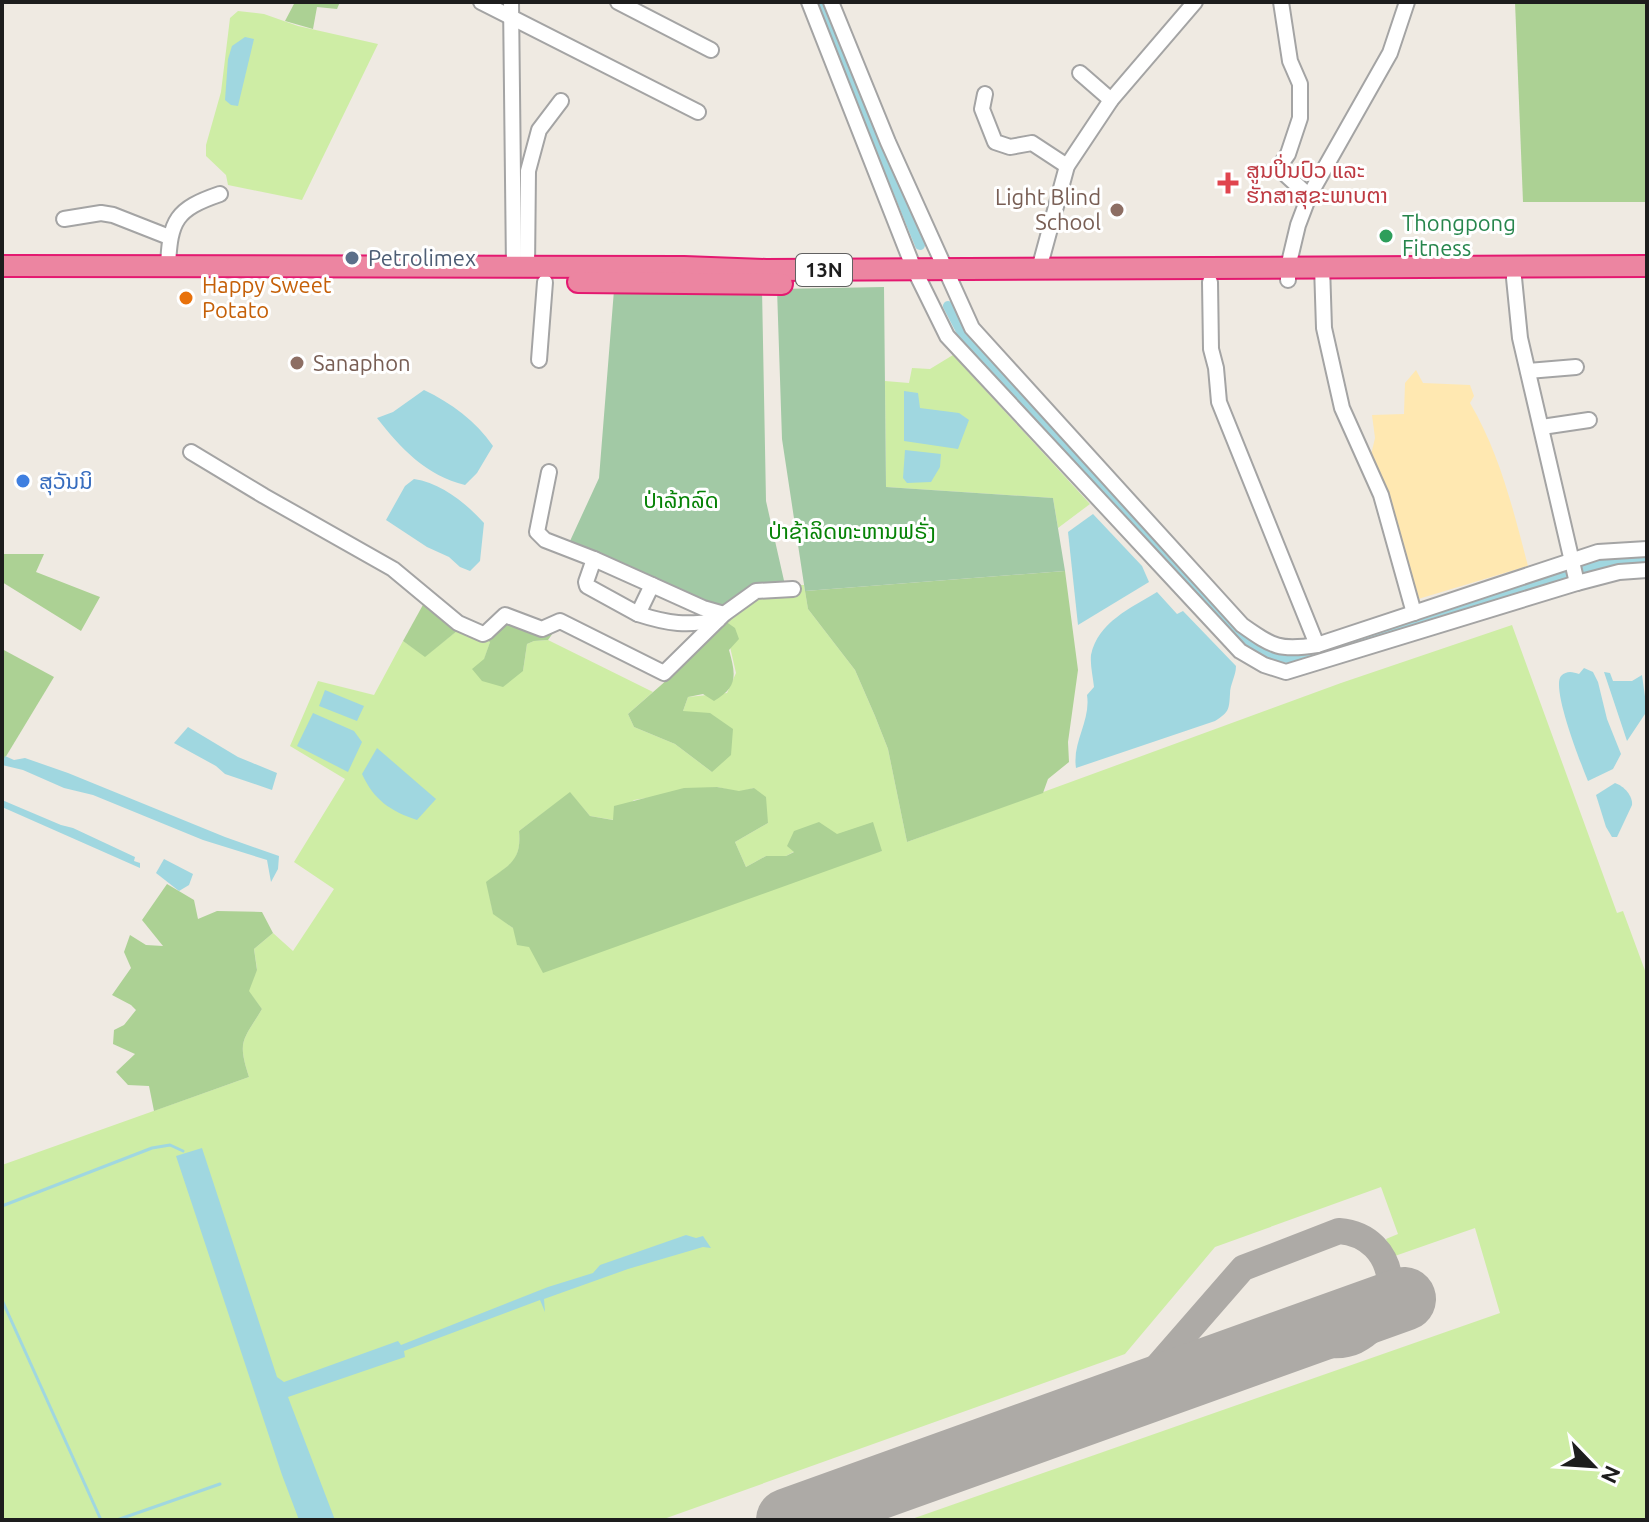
<svg xmlns="http://www.w3.org/2000/svg" width="1649" height="1522" viewBox="0 0 1649 1522" font-family="Ubuntu,'Noto Sans Lao',sans-serif">
  <style>
    .grass { fill: #ceeda5; fill-rule: evenodd }
    .forest { fill: #acd194 }
    .sand { fill: #ffe8b1 }
    .cemetery { fill: #a2c9a5 }
    .water { fill: #a0d7e0 }
    .lines { fill: none; stroke-linecap: round; stroke-linejoin: round }
    .stream { stroke: #a0d7e0; stroke-width: 3 }
    .canal { stroke: #a0d7e0; stroke-width: 10 }
    .taxiway { stroke: #adaaa6; stroke-width: 26 }
    .runway { stroke: #adaaa6; stroke-width: 64 }
    .minor-casing { stroke: #a4a4a4; stroke-width: 18 }
    .highway-casing { stroke: #e41970; stroke-width: 24 }
    .minor { stroke: #fff; stroke-width: 14 }
    .highway { stroke: #ec85a1; stroke-width: 20 }
    .health-dot { fill: #e0444e; stroke: #fff; stroke-width: 3 }
    .education-dot { fill: #8d6e63; stroke: #fff; stroke-width: 3 }
    .leisure-dot { fill: #2e9e5b; stroke: #fff; stroke-width: 3 }
    .service-dot { fill: #5c6f8a; stroke: #fff; stroke-width: 3 }
    .food-dot { fill: #e8710a; stroke: #fff; stroke-width: 3 }
    .shop-dot { fill: #3f7fe0; stroke: #fff; stroke-width: 3 }
    .labels { text-anchor: middle; stroke-width: 6; stroke-linejoin: round; paint-order: stroke }
    .shield { fill: #fff; stroke: #616161; stroke-width: 2 }
    .shield-label { font-size: 20px; font-weight: bold; fill: #1d1d1d }
    .health-label { font-size: 22px; fill: #be3a42; stroke: #fff; text-anchor: start }
    .education-label { font-size: 22px; fill: #785e54; stroke: #fff; text-anchor: end }
    .leisure-label { font-size: 22px; fill: #27864d; stroke: #fff; text-anchor: start }
    .service-label { font-size: 22px; fill: #4e5e75; stroke: #fff; text-anchor: start }
    .food-label { font-size: 22px; fill: #c56008; stroke: #fff; text-anchor: start }
    .shop-label { font-size: 22px; fill: #366cbe; stroke: #fff; text-anchor: start }
    .park-label { font-size: 22px; fill: #058205; stroke: #fff }
  </style>
  <rect width="100%" height="100%" fill="#efeae2"/>
  <!-- grass -->
  <g class="grass">
    <path d="M238,11L264,14L298,26L378,44L302,200L228,185L226,175L206,156V145L221,92L230,18Z"/>
    <path d="M953,355L1090,504L1058,528L1053,498L886,487L885,381L909,383L912,368L930,369Z"/>
    <path d="M785,585H804L808,609L855,670L875,716L888,749L907,842L1341,683L1512,625L1617,913L1623,911L1647,976V1520H909L1500,1313L1475,1228L1392,1257L1386,1239L1398,1234L1381,1187L1215,1247L1125,1354L661,1520H2V1165L249,1077C237,1040 243,1041 262,1009L248,991L257,969L254,949L273,933L293,951L334,889L294,862L345,779L290,746L318,681L374,695L403,641L425,656L457,631L490,642L484,660L523,671L527,644L534,641L548,640L653,692L628,714L634,727L675,744L712,772L683,711L688,697L727,693L736,673L722,612ZM717,787L739,792L754,788L768,823L735,842L746,867L766,856H786L795,851H882L513,928L493,913L487,882C509,865 522,862 519,831L570,793L590,816L614,820L634,800Z"/>
  </g>
  <!-- forest -->
  <g class="forest">
    <path d="M295,2H340L337,9L317,7L313,29L285,21Z"/>
    <path d="M1515,2H1647V202H1523Z"/>
    <path d="M2,554H44L36,572L100,597L81,631L2,582Z"/>
    <path d="M1065,571L1078,670L1068,742L1069,762L1048,779L1043,793L907,842L888,749L875,716L855,670L808,609L805,591Z"/>
    <path d="M424,603L457,631L425,657L403,641Z"/>
    <path d="M510,621L558,626L548,640L534,641L527,644L523,671L503,687L482,681L472,669L484,659L490,642L485,640Z"/>
    <path d="M725,621L735,628L739,639L729,650C736,675 738,687 714,701L703,694L688,697L683,711L710,713L733,729L731,755L712,772L675,744L634,727L628,714L668,679Z"/>
    <path d="M2,649L54,677L2,763Z"/>
    <path d="M717,787L739,791L754,788L766,797L768,823L735,842L746,867L766,856H786L794,852L787,846L794,831L819,822L837,834L873,822L882,851L543,973L529,947L517,945L513,928L493,914L486,882C508,865 522,862 519,831L570,792L590,816L613,820L614,806L684,788Z"/>
    <path d="M167,884L194,900L198,919L217,911L262,912L273,933L254,949L257,970L249,991L262,1009C243,1041 237,1040 249,1077L154,1111L149,1086L128,1085L116,1072L135,1054L113,1044L114,1030L124,1025L136,1010L131,1005L112,995L131,968L124,952L130,935L146,945L163,946L142,920Z"/>
  </g>
  <!-- sand -->
  <path class="sand" d="M1416,370L1423,383L1470,385L1474,396L1470,403C1500,454 1513,509 1528,566L1415,600L1370,459L1375,438L1372,415L1404,414L1405,383Z"/>
  <!-- cemetery -->
  <g class="cemetery">
    <path d="M884,287L886,487L1053,498L1065,571L805,591L782,439L777,289Z"/>
    <path d="M762,289L766,501L785,585L722,612L570,541L599,478L614,290Z"/>
  </g>
  <!-- water -->
  <g class="water">
    <path d="M245,37L254,39L238,106L231,105L225,100L228,59L232,46Z"/>
    <path d="M424,390C451,403 476,421 493,446L477,473L465,485C427,476 400,448 377,418L393,412Z"/>
    <path d="M904,391L918,393L920,408L959,413L969,420L958,449L904,441Z"/>
    <path d="M905,450L941,454L940,467L931,482L907,483L903,478Z"/>
    <path d="M414,479C441,483 466,503 484,523L480,561L470,571L460,567L449,557L427,547L386,520L405,486Z"/>
    <path d="M1093,514L1142,566L1149,582L1078,625L1068,532Z"/>
    <path d="M1157,592L1177,614L1183,611L1236,666C1236,676 1230,684 1230,694C1229,710 1229,712 1215,721L1076,768C1072,742 1091,721 1087,695L1094,687C1093,677 1090,665 1091,655C1098,622 1131,608 1157,592Z"/>
    <path d="M1584,668L1593,672L1598,682L1607,719L1621,754L1613,769L1588,781C1581,764 1551,688 1561,676C1567,670 1573,672 1579,674Z"/>
    <path d="M1604,672L1610,673L1613,681H1632L1642,675L1647,711L1627,741Z"/>
    <path d="M325,690L364,706L357,721L319,706Z"/>
    <path d="M313,713L354,731L362,742L348,772L297,746Z"/>
    <path d="M188,727L238,757L277,773L272,790L225,774L216,766L174,743Z"/>
    <path d="M377,748L436,799L417,820C390,811 374,800 362,774Z"/>
    <path d="M5,756L14,760L25,758L68,773L225,837L279,856L278,869L271,882L267,860L203,840L93,795L64,788L23,770L2,765Z"/>
    <path d="M1615,783C1624,786 1633,796 1632,805L1617,837H1612L1606,827L1596,795Z"/>
    <path d="M2,800L61,825L73,828L135,857L134,861L140,863V868L2,807Z"/>
    <path d="M164,859L193,874L189,885L179,891L156,873Z"/>
    <path d="M202,1148L277,1377L284,1382L398,1341L401,1345L548,1287L593,1273L600,1265L686,1235L696,1238L703,1236L711,1248L703,1247L628,1269L544,1299L545,1312L540,1300L404,1351L405,1357L288,1397L335,1520H299L282,1475L176,1156Z"/>
  </g>
  <g class="lines">
    <!-- stream -->
    <g class="stream">
      <path d="M2,1206L152,1148L170,1145L183,1151"/>
      <path d="M2,1300L101,1520"/>
      <path d="M117,1520L220,1484"/>
    </g>
    <!-- canal -->
    <g class="canal">
      <path d="M821,2L920,245"/>
      <path d="M948,306L966,341L1233,628L1258,651L1287,658L1318,655L1594,565L1647,561"/>
    </g>
    <!-- taxiway -->
    <path class="taxiway" d="M1071,1418L1124,1397L1141,1385L1243,1268L1339,1231C1400,1236 1407,1315 1356,1341C1333,1352 1306,1338 1281,1343"/>
    <!-- runway -->
    <path class="runway" d="M788,1520L1404,1299"/>
    <defs>
      <g id="minor">
        <path d="M481,2L698,112"/>
        <path d="M511,2L514,268"/>
        <path d="M618,2L711,50"/>
        <path d="M809,2L914,269L947,336L1240,651L1264,665L1286,672L1577,583L1619,572L1647,570"/>
        <path d="M831,2L888,142L972,328L1242,625C1273,647 1280,651 1317,645L1598,552L1647,549"/>
        <path d="M1281,2L1290,61L1300,84V118L1288,154L1281,164L1286,175L1309,196"/>
        <path d="M1080,73L1111,100"/>
        <path d="M985,94L982,109L995,142L1010,147L1032,143L1067,166"/>
        <path d="M64,219L101,213L113,215L169,237"/>
        <path d="M168,266C170,220 176,209 220,194"/>
        <path d="M1322,266L1324,328L1342,408L1381,495L1414,613"/>
        <path d="M527,268L528,171L539,130L561,101"/>
        <path d="M1039,269L1067,166L1111,100L1195,2"/>
        <path d="M1514,278L1520,338L1577,583"/>
        <path d="M1288,280V267L1298,225L1309,196L1390,53L1407,2"/>
        <path d="M1210,282L1211,349L1216,368L1219,402L1317,645"/>
        <path d="M539,360L545,282"/>
        <path d="M1528,371L1576,367"/>
        <path d="M1542,427L1589,420"/>
        <path d="M191,452L264,496L393,569L458,623L483,634L487,632L505,615L542,629L560,621L664,673L724,614L756,591L793,589"/>
        <path d="M549,472L537,532L545,540L594,559"/>
        <path d="M638,614L587,586L586,582L594,559L652,585"/>
        <path d="M718,620C687,626 669,624 638,614L652,585L703,608L724,614"/>
      </g>
      <g id="highway">
        <path d="M2,266L684,267L766,270L1647,266"/>
        <path d="M578,282L782,284"/>
      </g>
    </defs>
    <!-- minor casing -->
    <use href="#minor" class="minor-casing"/>
    <!-- highway casing -->
    <use href="#highway" class="highway-casing"/>
    <!-- minor -->
    <use href="#minor" class="minor"/>
    <!-- highway -->
    <use href="#highway" class="highway"/>
  </g>
  <!-- markers -->
  <path class="health-dot" d="M1224 171h8v8h8v8h-8v8h-8v-8h-8v-8h8z"/>
  <g class="education-dot">
    <circle cx="1117" cy="210" r="8"/>
    <circle cx="297" cy="363" r="8"/>
  </g>
  <circle class="leisure-dot" cx="1386" cy="236" r="8"/>
  <circle class="service-dot" cx="352" cy="258" r="8"/>
  <circle class="food-dot" cx="186" cy="298" r="8"/>
  <circle class="shop-dot" cx="23" cy="481" r="8"/>
  <g class="labels">
    <!-- shield labels -->
    <rect class="shield" x="796" y="254" width="56" height="32" rx="6"/>
    <g class="shield-label">
      <text x="824" y="277">13N</text>
    </g>
    <!-- health labels -->
    <g class="health-label">
      <text x="1246" y="178">ສູນປິ່ນປົວ ແລະ<tspan x="1246" dy="25">ຮັກສາສຸຂະພາບຕາ</tspan></text>
    </g>
    <!-- education labels -->
    <g class="education-label">
      <text x="1101" y="205">Light Blind<tspan x="1101" dy="25">School</tspan></text>
      <text x="313" y="371" text-anchor="start">Sanaphon</text>
    </g>
    <!-- leisure labels -->
    <g class="leisure-label">
      <text x="1402" y="231">Thongpong<tspan x="1402" dy="25">Fitness</tspan></text>
    </g>
    <!-- service labels -->
    <g class="service-label">
      <text x="368" y="266">Petrolimex</text>
    </g>
    <!-- food labels -->
    <g class="food-label">
      <text x="202" y="293">Happy Sweet<tspan x="202" dy="25">Potato</tspan></text>
    </g>
    <!-- shop labels -->
    <g class="shop-label">
      <text x="39" y="489">ສຸວັນນິ</text>
    </g>
    <!-- park labels -->
    <g class="park-label">
      <text x="681" y="508">ປ່າລ້ກລົດ</text>
      <text x="852" y="539">ປ່າຊ້າລິດທະຫານຟຣັ່ງ</text>
    </g>
  </g>
  <!-- border -->
  <rect width="1649" height="1522" fill="none" stroke="#1d1d1d" stroke-width="8"/>
  <!-- north arrow -->
  <g transform="translate(1593 1466) rotate(115)" stroke="#ffffff" stroke-width="6" paint-order="stroke">
  <path d="M0-6L14 30L0 20L-14 30Z" fill="#1d1d1d"/>
  <text y="-12" font-size="22" font-weight="bold" text-anchor="middle" fill="#1d1d1d">N</text>
  </g>
</svg>
